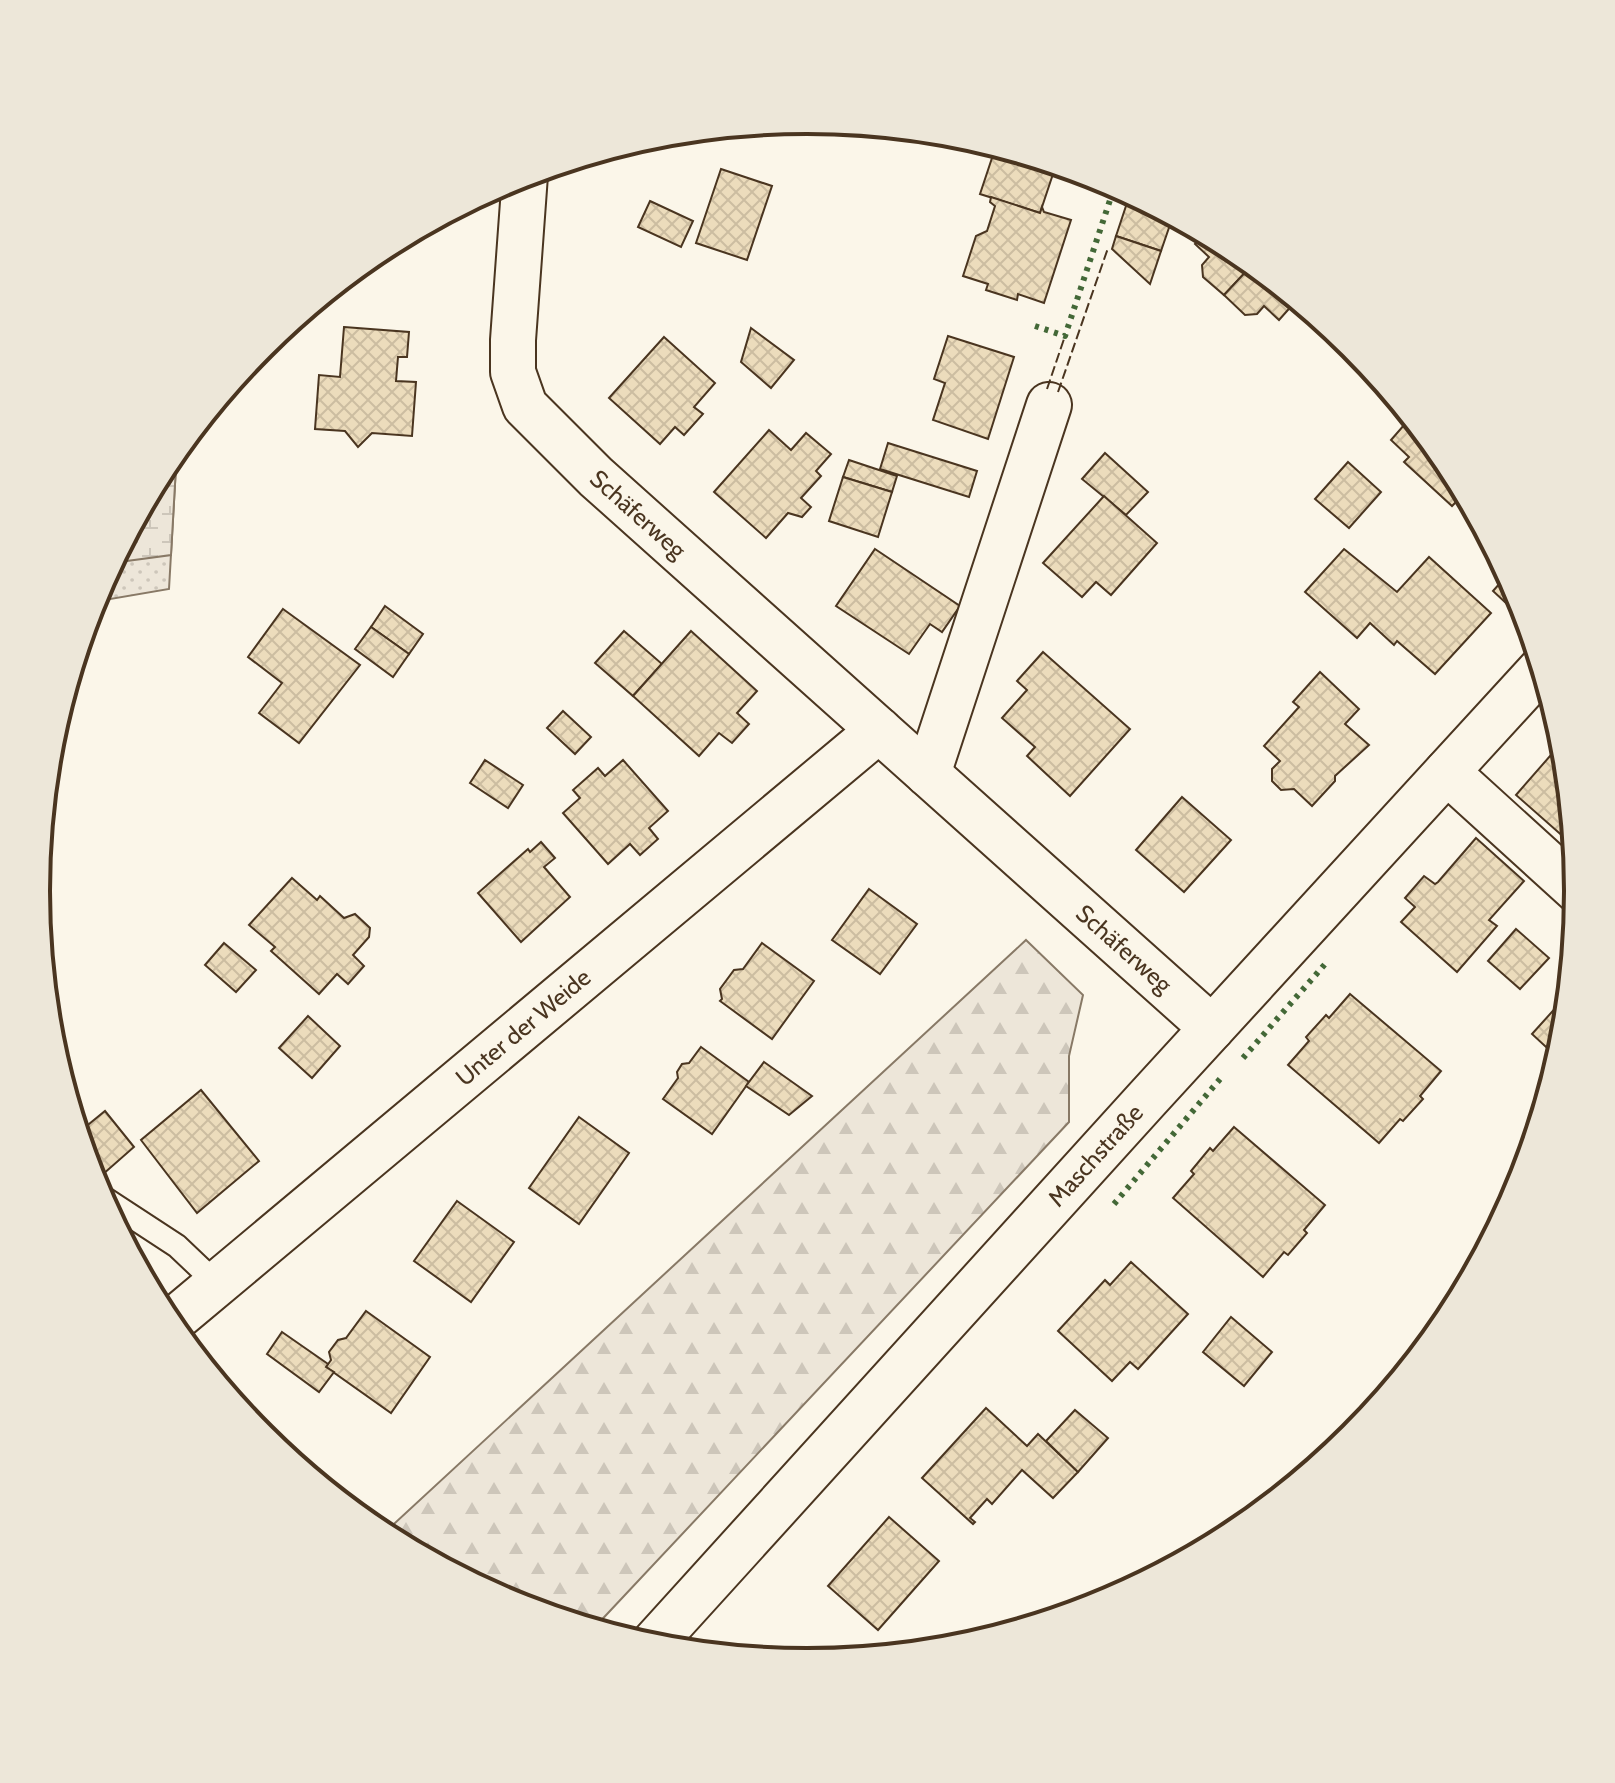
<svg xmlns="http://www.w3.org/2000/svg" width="1615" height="1783" viewBox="0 0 1615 1783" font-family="Cabin,sans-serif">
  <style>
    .green { fill: url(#green-dots); stroke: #887966; stroke-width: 2 }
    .forest { fill: url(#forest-firs); stroke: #887966; stroke-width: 2 }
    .wetland { fill: url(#wetland-marsh); stroke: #887966; stroke-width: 2 }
    .building { fill: url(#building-cross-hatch); stroke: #4a3520; stroke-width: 2 }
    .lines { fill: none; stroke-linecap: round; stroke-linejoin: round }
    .service-casing { stroke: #4a3520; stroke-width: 26 }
    .minor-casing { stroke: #4a3520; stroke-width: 48 }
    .tertiary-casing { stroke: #4a3520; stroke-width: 48 }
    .service { stroke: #fbf6e9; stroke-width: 22 }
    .minor { stroke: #fbf6e9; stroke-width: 44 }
    .tertiary { stroke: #fbf6e9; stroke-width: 44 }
    .hedge { stroke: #436837; stroke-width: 6; stroke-dasharray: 4 6; stroke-linecap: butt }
    .fence { stroke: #4a3520; stroke-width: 2; stroke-dasharray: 10 4; stroke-linecap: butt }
    .labels { text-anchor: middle; stroke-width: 6; stroke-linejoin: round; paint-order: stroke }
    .street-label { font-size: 24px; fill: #4a3520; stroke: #fbf6e9 }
    .rim { fill: none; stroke: #4a3520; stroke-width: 4 }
  </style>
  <defs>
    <pattern id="green-dots" width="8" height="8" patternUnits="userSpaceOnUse" patternTransform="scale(2)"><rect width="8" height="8" fill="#ede6d9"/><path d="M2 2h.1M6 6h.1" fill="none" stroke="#cdc6ba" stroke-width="1.8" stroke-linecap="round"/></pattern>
    <pattern id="forest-firs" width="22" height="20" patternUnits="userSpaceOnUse" patternTransform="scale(2)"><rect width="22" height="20" fill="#ede6d9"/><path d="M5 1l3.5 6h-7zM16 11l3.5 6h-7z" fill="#cdc6ba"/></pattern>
    <pattern id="wetland-marsh" width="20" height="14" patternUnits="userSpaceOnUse" patternTransform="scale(2)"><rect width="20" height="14" fill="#ede6d9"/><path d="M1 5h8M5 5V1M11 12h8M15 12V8" fill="none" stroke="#cdc6ba"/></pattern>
    <pattern id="building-cross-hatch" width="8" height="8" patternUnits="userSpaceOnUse" patternTransform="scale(2)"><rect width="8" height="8" fill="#ecdcbc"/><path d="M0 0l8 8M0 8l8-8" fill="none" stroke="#ccbda1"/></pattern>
  </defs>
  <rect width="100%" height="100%" fill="#fbf6e9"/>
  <!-- green -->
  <path class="green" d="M177,449L169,589L93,602L166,463Z"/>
  <!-- forest -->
  <path class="forest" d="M1026,940L1083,995L1069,1056V1122L593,1629L512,1604L382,1535Z"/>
  <!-- wetland -->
  <path class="wetland" d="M177,449L171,555L112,563L166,463Z"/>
  <!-- building -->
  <g class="building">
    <path d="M651,137L650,144L632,142Z"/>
    <path d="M996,146L1056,165L1040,213L980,194Z"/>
    <path d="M721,169L772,186L747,260L696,243Z"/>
    <path d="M1130,194L1173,216L1161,251L1116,236Z"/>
    <path d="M991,197L1040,213L1042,207L1044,212L1071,220L1044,303L1018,294L1017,300L986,290L988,284L963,276L976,236L987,231L995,206L990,202Z"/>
    <path d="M650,201L693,221L681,247L638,227Z"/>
    <path d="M1204,233L1236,250L1253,264L1224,295L1203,277L1202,265L1209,257L1195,244Z"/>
    <path d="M1116,236L1161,251L1150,284L1112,249Z"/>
    <path d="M1253,264L1300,302L1297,305L1295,302L1279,320L1264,306L1257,314L1245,315L1224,295Z"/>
    <path d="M344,327L409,332L407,357H398L396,381L416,382L412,436L372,433L358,447L345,431L315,429L319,375L340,377Z"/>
    <path d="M751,328L794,360L771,388L741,362Z"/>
    <path d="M948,336L1014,357L988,439L933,420L945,383L934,379Z"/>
    <path d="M664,337L715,383L694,407L703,414L684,435L675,427L660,444L609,398Z"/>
    <path d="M1411,417L1449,463L1476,518L1457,501L1452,506L1404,462L1409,457L1391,440Z"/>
    <path d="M769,430L791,450L806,433L831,454L816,471L821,476L801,498L811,507L802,517L788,513L766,538L714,492Z"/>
    <path d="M888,443L977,471L969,497L880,469Z"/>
    <path d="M1105,453L1148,492L1126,515L1082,479Z"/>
    <path d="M849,460L897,476L892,492L843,477Z"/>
    <path d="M1348,462L1381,492L1349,528L1315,499Z"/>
    <path d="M843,477L892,492L878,537L829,521Z"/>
    <path d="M1104,496L1157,543L1111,595L1096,582L1082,597L1043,563Z"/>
    <path d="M875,549L960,606L942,632L930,624L909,654L836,606Z"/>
    <path d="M1344,549L1397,592L1429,557L1491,613L1435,674L1397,641L1394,645L1370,623L1357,638L1305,592Z"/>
    <path d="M1508,574L1525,611L1520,616L1493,591Z"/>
    <path d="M385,606L423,634L409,654L371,627Z"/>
    <path d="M283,609L360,665L299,743L259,713L282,683L248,657Z"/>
    <path d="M371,627L409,654L393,677L355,649Z"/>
    <path d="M624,631L662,664L633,696L595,663Z"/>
    <path d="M691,631L757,691L737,713L749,724L732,743L719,733L699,756L633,696Z"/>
    <path d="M1043,652L1130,729L1070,796L1027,756L1035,747L1002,718L1027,690L1017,681Z"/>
    <path d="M1320,672L1359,709L1345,724L1369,745L1335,776V781L1312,806L1294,789L1281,790L1272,781V769L1280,761L1264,746L1299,707L1293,702Z"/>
    <path d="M563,711L591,737L575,754L547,728Z"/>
    <path d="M1564,740V741L1574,846L1516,795Z"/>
    <path d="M485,760L523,785L508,808L470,783Z"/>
    <path d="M623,760L668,811L649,828L658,839L640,855L630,844L608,864L563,813L580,798L573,790L598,768L605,776Z"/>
    <path d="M1182,797L1231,840L1184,892L1136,850Z"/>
    <path d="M1476,838L1524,881L1489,920L1497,926L1457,972L1401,922L1415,907L1405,898L1424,876L1435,884L1438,882Z"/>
    <path d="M541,842L555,858L544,867L570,897L521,942L478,893L528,849L530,852Z"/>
    <path d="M292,878L317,900L320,896L344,918L355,914L370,928L369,937L353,955L364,966L348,984L337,974L319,994L271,951L275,947L249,925Z"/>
    <path d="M869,889L917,924L880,974L832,940Z"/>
    <path d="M1516,929L1549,958L1520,989L1488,961Z"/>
    <path d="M224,943L256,970L236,992L205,965Z"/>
    <path d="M762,943L814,981L772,1039L720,1001L722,999L720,989L734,970L743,969Z"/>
    <path d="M1569,993L1564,1042L1559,1059L1532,1034Z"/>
    <path d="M1350,994L1441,1071L1420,1096L1423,1099L1403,1121L1400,1119L1379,1143L1288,1065L1309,1041L1306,1037L1326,1015L1329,1018Z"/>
    <path d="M308,1016L340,1046L312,1078L279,1048Z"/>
    <path d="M701,1047L749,1082L712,1134L663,1099L678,1078L677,1072L682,1064L689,1063Z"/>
    <path d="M764,1062L812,1096L789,1115L746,1086Z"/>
    <path d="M201,1090L259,1161L197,1213L141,1140Z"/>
    <path d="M105,1111L134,1147L102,1175L88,1166L78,1133Z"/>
    <path d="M579,1117L629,1153L579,1224L529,1188Z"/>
    <path d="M1234,1127L1325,1205L1304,1230L1307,1233L1288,1255L1284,1252L1263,1277L1173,1198L1194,1174L1191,1171L1210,1148L1213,1151Z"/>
    <path d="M457,1201L514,1242L471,1302L414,1261Z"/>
    <path d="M1131,1262L1188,1314L1138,1369L1130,1362L1112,1381L1058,1331L1105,1280L1110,1285Z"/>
    <path d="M366,1311L430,1357L391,1413L326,1367L331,1360L329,1352L338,1340L346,1338Z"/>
    <path d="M1231,1317L1272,1352L1244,1386L1203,1352Z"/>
    <path d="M282,1332L328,1364L326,1367L334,1372L319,1392L267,1354Z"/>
    <path d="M986,1408L1027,1446L1038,1434L1078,1472L1053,1498L1022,1470L992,1504L987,1499L970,1518L975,1522L973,1524L922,1478Z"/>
    <path d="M1075,1410L1108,1438L1078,1472L1046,1441Z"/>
    <path d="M243,1415L292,1448L286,1457L262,1437Z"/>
    <path d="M889,1517L939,1561L878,1630L828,1586Z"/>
    <path d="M772,1647L787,1661L762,1659Z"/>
  </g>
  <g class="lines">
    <defs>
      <path id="service" d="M99,1195L177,1246L217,1284"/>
      <g id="minor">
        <path id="s1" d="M525,175L513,340V372L525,406L596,477L1212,1028"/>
        <path d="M1447,772L1579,892"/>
        <path d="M928,774L1049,405"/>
        <path id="s2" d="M169,1324L879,730"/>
      </g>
      <g id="tertiary">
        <path id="s3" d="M651,1646L1147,1099L1542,668"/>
      </g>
    </defs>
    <!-- service casing -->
    <use href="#service" class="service-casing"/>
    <!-- minor casing -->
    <use href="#minor" class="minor-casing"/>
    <!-- tertiary casing -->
    <use href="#tertiary" class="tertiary-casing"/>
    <!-- service -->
    <use href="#service" class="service"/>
    <!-- minor -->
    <use href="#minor" class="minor"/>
    <!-- tertiary -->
    <use href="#tertiary" class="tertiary"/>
    <!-- hedge -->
    <g class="hedge">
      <path d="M1035,326L1065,336L1115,185"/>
      <path d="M1523,621L1527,617"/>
      <path d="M1243,1058L1326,963"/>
      <path d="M1114,1204L1220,1079"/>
    </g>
    <!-- fence -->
    <g class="fence">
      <path d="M1047,389L1065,336"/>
      <path d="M1058,392L1108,248"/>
    </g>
  </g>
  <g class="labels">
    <!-- street labels -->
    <g class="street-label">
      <text dy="8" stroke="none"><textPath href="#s1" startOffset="390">Schäferweg</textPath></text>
      <text dy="8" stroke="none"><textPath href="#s1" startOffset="1042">Schäferweg</textPath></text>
      <text dy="8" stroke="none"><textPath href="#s2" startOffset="462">Unter der Weide</textPath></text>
      <text dy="8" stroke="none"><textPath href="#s3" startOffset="662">Maschstraße</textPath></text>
    </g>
  </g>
  <!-- crop -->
  <path d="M0 0H1615V1783H0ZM50 891a757 757 0 1 1 1514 0a757 757 0 1 1-1514 0Z" fill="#ede7d9" fill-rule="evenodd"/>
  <path class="rim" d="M50 891a757 757 0 1 1 1514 0a757 757 0 1 1-1514 0Z"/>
</svg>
